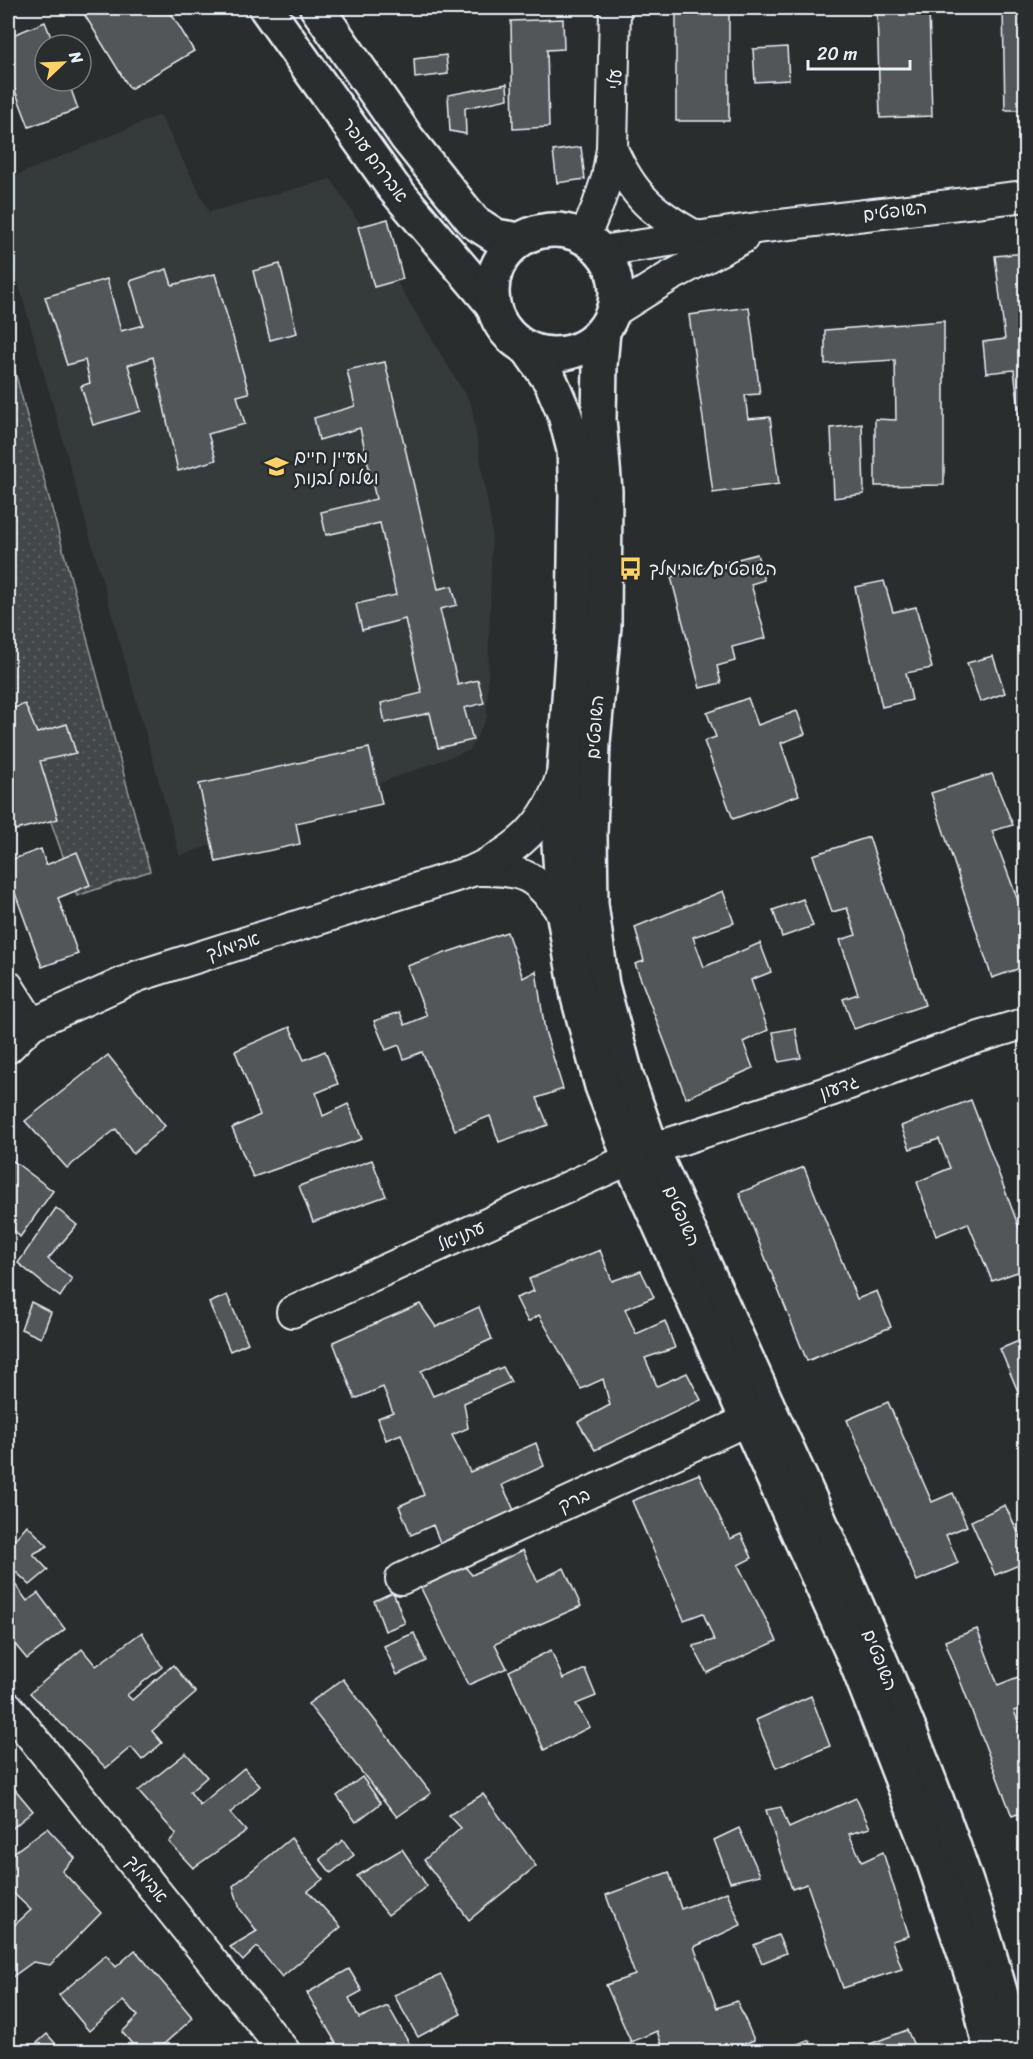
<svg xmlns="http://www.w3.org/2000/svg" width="1033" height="2059" viewBox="0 0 1033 2059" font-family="Sriracha,'Playpen Sans Hebrew',sans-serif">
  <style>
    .built { fill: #363a3b }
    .green { fill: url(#green-dots); stroke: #959ca0; stroke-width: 1.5 }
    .building { fill: #535759; stroke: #e8f1f8; stroke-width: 1.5 }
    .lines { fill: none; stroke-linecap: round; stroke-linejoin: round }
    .street-casing { stroke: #e8f1f8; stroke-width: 34 }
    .secondary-casing { stroke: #e8f1f8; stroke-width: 38 }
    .street { stroke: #2a2d2e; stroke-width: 30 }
    .secondary { stroke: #2a2d2e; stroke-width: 33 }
    .labels { text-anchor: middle; stroke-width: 5; stroke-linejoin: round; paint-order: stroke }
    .street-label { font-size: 18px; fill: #e8f1f8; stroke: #2a2d2e }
    .poi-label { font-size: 18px; fill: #e8f1f8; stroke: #2a2d2e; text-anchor: start }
  </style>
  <defs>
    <pattern id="green-dots" width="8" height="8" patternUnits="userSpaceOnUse" patternTransform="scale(1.5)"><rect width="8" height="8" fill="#424648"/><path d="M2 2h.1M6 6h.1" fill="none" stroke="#5d6163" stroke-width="1.8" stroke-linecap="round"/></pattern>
  </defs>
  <rect width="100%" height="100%" fill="#2a2d2e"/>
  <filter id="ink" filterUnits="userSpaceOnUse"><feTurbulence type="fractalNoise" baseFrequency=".0167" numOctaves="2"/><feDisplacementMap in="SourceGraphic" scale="12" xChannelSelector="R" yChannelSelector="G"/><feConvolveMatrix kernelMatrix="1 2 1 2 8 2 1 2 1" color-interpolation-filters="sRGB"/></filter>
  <g filter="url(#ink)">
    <!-- built -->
    <path class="built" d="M160,115L209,212L331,179L388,267L471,404L492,530L487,717L470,750L180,856L8,246V179Z"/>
    <!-- green -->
    <path class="green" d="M8,346L150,871L77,896L8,700Z"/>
    <!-- building -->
    <g class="building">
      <path d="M83,8H168L194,51L130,89L81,9Z"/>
      <rect x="676" y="8" width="53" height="113"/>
      <path d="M877,8H929L932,116L880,118Z"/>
      <path d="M1003,8H1026V110H1005Z"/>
      <path d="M563,19L564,49L547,50L549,127L513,129L511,21Z"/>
      <path d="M45,22L54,45H45V81H68L78,109L29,127L8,72V37Z"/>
      <path d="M787,47L789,80L755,82L753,49Z"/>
      <path d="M446,55L448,74L415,78L414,59Z"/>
      <path d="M507,84L508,99L465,108L466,134L450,131L448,95Z"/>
      <path d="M581,147L585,179L557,183L553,151Z"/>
      <path d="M388,219L403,279L374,287L358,227Z"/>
      <path d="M1026,253V464L1014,370L986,373L983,342L1005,339L995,256Z"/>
      <path d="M280,264L297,333L270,340L253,271Z"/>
      <path d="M167,269L172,285L215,274L249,393L237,396L245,424L208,434L216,460L178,471L153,357L128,365L141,411L93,425L81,386L90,383L85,360L67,365L45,297L107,279L121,331L143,325L130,281Z"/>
      <path d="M749,307L760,394L745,395L748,419L770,417L779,484L713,493L689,315Z"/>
      <path d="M944,321V485L875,486V419L896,420L895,360L825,364V330Z"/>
      <path d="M385,362L438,589L452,586L457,605L440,609L458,685L478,680L484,703L464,708L473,740L438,748L430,713L385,723L381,703L422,693L405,619L362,630L356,604L396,595L380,523L326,535L321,512L376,499L360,428L319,440L314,418L355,406L347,370Z"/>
      <path d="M862,424L864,494L834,498L831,428Z"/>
      <path d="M757,554L764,580L751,584L766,638L732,647L735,661L717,666L721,683L700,688L671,577Z"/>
      <path d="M884,581L893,612L916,607L932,668L906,673L912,700L882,707L855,587Z"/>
      <path d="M993,656L1005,693L980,702L967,663Z"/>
      <path d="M748,698L758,725L797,711L805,734L781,743L799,795L733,819L704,741L716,737L707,713Z"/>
      <path d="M25,704L37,733L67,724L76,753L40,761L58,819L8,832V710Z"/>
      <path d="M369,748L382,804L296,823L300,844L216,862L199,784Z"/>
      <path d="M992,774L1013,825L992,831L1020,906L1026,904V966L992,978L931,793Z"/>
      <path d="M869,837L925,1005L854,1029L843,999L858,994L840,940L856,935L847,908L832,912L813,855Z"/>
      <path d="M41,849L46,865L77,852L90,885L58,898L78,954L42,967L8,874V861Z"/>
      <path d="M723,891L734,923L693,937L704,967L760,943L771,972L751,980L768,1030L743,1042L753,1068L686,1098L635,964L644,961L635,927Z"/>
      <path d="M803,899L813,926L782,937L773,910Z"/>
      <path d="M507,932L523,978L536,971L545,1031L563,1089L537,1098L548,1125L499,1142L490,1116L455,1130L422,1052L404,1059L399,1045L386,1050L374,1021L400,1012L405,1025L427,1016L407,966Z"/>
      <path d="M290,1027L304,1060L325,1051L338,1084L316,1093L323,1116L348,1104L362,1139L253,1177L232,1128L260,1115L235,1051Z"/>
      <path d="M795,1028L801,1058L779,1062L773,1032Z"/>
      <path d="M108,1055L165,1126L133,1154L116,1129L67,1168L25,1121Z"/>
      <path d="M971,1100L1026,1246V1269L992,1281L968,1223L936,1236L917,1182L950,1168L939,1139L910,1149L901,1126Z"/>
      <path d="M8,1157L53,1191L20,1237L10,1225L8,1229Z"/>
      <path d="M372,1160L386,1196L313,1222L299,1186Z"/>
      <path d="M804,1167L857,1299L877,1291L891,1327L807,1361L739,1193Z"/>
      <path d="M56,1208L77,1225L48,1259L72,1279L60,1297L18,1263Z"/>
      <path d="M600,1250L612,1281L641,1271L654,1297L625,1309L636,1334L665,1321L675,1348L645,1358L657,1386L687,1373L701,1400L595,1450L578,1422L610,1405L603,1379L581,1389L539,1315L528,1322L516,1298L534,1291L529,1279Z"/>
      <path d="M227,1295L248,1343L230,1351L209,1303Z"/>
      <path d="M31,1302L51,1312L41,1338L21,1329Z"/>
      <path d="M420,1304L436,1327L479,1307L492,1339L421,1371L433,1396L503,1367L511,1382L464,1403L468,1428L452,1435L470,1472L536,1443L544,1466L502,1485L516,1514L441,1545L433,1525L411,1535L399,1506L424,1495L401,1434L386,1440L378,1418L393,1412L383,1387L355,1399L333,1342Z"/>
      <path d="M1026,1338V1408H1025L1000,1349Z"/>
      <path d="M888,1402L932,1502L953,1493L967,1526L946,1535L958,1563L917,1581L847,1420Z"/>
      <path d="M699,1474L730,1539L741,1534L752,1558L738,1565L777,1641L707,1673L693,1646L714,1640L703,1613L684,1620L632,1501Z"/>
      <path d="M1005,1505L1026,1549V1562L995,1575L971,1521Z"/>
      <path d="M27,1525L48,1546L33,1554L48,1570L30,1585L16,1572L11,1579L27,1601L38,1593L65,1629L27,1659L8,1636V1547Z"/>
      <path d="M523,1550L537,1581L564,1568L581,1606L495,1644L507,1668L468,1685L417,1580L461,1562L472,1575Z"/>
      <path d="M393,1592L405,1623L385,1631L374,1601Z"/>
      <path d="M977,1629L998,1685L1018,1677L1026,1696V1706L1014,1711L1026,1741V1811L1012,1816L945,1641Z"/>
      <path d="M142,1632L162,1667L127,1695L132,1700L173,1665L196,1693L152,1731L162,1743L142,1760L131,1747L106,1768L30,1693L82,1649L96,1666Z"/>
      <path d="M414,1633L426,1661L397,1675L384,1646Z"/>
      <path d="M551,1650L563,1679L585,1669L596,1696L576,1704L590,1727L544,1750L509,1671Z"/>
      <path d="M343,1679L431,1793L397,1817L308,1704Z"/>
      <path d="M811,1696L830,1746L776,1768L756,1720Z"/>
      <path d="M186,1753L207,1777L190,1792L200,1805L244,1768L260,1786L230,1813L246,1831L193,1868L169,1842L176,1834L138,1791Z"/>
      <path d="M362,1777L381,1803L356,1822L337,1796Z"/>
      <path d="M8,1781L33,1811L8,1832Z"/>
      <path d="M483,1794L536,1866L469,1920L424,1860L461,1828L449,1815Z"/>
      <path d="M856,1798L870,1828L849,1834L862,1862L883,1852L909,1936L892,1941L902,1969L843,1988L807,1884L792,1889L766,1810L781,1807L789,1828Z"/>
      <path d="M47,1828L75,1858L62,1871L101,1913L50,1965L33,1962L8,1980V1931L31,1910L8,1888V1857Z"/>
      <path d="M739,1828L760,1875L730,1882L714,1840Z"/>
      <path d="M291,1838L323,1879L308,1891L341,1927L282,1977L257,1947L243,1961L230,1947L257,1931L240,1909L233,1886Z"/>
      <path d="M343,1840L354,1855L331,1873L320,1859Z"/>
      <path d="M402,1849L427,1886L388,1915L357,1876Z"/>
      <path d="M1026,1851V1866L1020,1853Z"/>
      <path d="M669,1872L681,1909L727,1892L741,1925L694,1947L717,2008L737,2001L754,2040L723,2052H664L657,2031L631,2042L606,1985L635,1975L606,1895Z"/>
      <path d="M778,1935L786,1953L762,1963L754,1945Z"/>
      <path d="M135,1950L193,2018L155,2052H139L122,2032L138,2016L123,2001L89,2031L59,1995L106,1955L116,1967Z"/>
      <path d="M349,1969L362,1991L349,1998L359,2018L388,2006L414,2052H341L307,1993Z"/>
      <path d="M441,1975L461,2014L418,2037L394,1995Z"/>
      <path d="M907,2030L917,2052H849Z"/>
      <path d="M47,2034L63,2052H27Z"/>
      <path d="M809,2040L815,2052L778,2051Z"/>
      <path d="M428,2044L433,2052H418Z"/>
    </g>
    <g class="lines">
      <defs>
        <g id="street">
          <path d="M612,149C633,196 653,213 697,237"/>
          <path d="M584,238L598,205L607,178L612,149L615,8"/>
          <path d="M601,251L764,227L1026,196"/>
          <path d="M613,312L669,277L743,238"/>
          <path d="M475,870C524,869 537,875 564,916"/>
          <path d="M8,986L32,1024"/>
          <path d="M8,1048L32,1024L138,976L472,871C516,851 547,825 561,777"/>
          <path d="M652,1149L833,1090L966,1041L1026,1023"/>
          <path d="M292,1312L630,1159"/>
          <path d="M401,1579L748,1420"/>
          <path d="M8,1707L285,2052"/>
        </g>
        <g id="secondary">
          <path d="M266,8L393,187L493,305"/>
          <path d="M317,8L407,138L474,222L496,236L519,240"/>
          <circle cx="554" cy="292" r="62"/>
          <path d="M603,331L600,365L599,419L605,491L604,626L593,742L590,834L591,904L602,985L627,1078L652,1149C705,1268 759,1387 813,1506C892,1683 970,1863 1016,2052"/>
          <path d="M528,349L551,382L565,415L574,450L576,495L574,627L559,844L564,916L578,997L602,1086L630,1159L855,1659L933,1860L978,1993L991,2052"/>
        </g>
      </defs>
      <!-- street casing -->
      <use href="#street" class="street-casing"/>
      <!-- secondary casing -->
      <use href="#secondary" class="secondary-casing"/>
      <!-- street -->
      <use href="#street" class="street"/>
      <!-- secondary -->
      <use href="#secondary" class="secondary"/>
    </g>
  </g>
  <!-- icons -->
  <defs>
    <symbol id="school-bare" viewBox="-9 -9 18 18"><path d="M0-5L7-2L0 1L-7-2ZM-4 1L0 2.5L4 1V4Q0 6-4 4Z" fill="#ffd166" stroke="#2a2d2e" stroke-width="2.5" paint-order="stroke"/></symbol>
    <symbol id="bus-bare" viewBox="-9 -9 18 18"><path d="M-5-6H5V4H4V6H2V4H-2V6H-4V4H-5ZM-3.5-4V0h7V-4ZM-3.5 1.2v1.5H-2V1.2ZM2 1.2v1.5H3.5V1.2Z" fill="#ffd166" stroke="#2a2d2e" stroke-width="2.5" paint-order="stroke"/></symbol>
  </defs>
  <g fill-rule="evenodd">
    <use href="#school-bare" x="260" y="450" width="33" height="33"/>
    <use href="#bus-bare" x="614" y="552" width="33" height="33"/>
  </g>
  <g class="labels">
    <!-- street labels -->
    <g class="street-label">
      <text transform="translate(615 79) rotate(-89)" y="6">עלי</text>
      <text transform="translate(375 160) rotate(54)" y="6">אברהם עופר</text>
      <text transform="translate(895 211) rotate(-7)" y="6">השופטים</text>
      <text transform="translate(595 727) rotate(-86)" y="6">השופטים</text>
      <text transform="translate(233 946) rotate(-18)" y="6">אבימלך</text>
      <text transform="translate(839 1087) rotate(-19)" y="6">גדעון</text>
      <text transform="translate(682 1216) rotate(66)" y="6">השופטים</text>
      <text transform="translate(461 1236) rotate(-24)" y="6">עתניאל</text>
      <text transform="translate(574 1500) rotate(-25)" y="6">ברק</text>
      <text transform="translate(880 1660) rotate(68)" y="6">השופטים</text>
      <text transform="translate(147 1879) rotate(51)" y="6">אבימלך</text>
    </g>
    <!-- poi labels -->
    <g class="poi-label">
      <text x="294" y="463">מעיין חיים<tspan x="294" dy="21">ושלום לבנות</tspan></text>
      <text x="649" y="575">השופטים/אבימלך</text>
    </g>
  </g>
  <!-- margin -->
  <rect width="1033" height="2059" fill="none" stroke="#2a2d2e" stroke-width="30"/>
  <rect x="15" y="15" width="1003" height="2029" fill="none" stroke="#e8f1f8" stroke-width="2" filter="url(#ink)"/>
  <!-- north arrow -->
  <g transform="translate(63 63) rotate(67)"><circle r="28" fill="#2a2d2e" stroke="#767b7f" stroke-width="1.5"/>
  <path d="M0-4.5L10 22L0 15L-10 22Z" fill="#ffd166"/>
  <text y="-9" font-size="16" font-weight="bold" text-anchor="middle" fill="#e8f1f8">N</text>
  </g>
  <!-- scale -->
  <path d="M808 60v9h102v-9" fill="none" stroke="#e8f1f8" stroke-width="3"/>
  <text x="817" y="60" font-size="18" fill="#e8f1f8" stroke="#2a2d2e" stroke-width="4.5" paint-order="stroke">20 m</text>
</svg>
